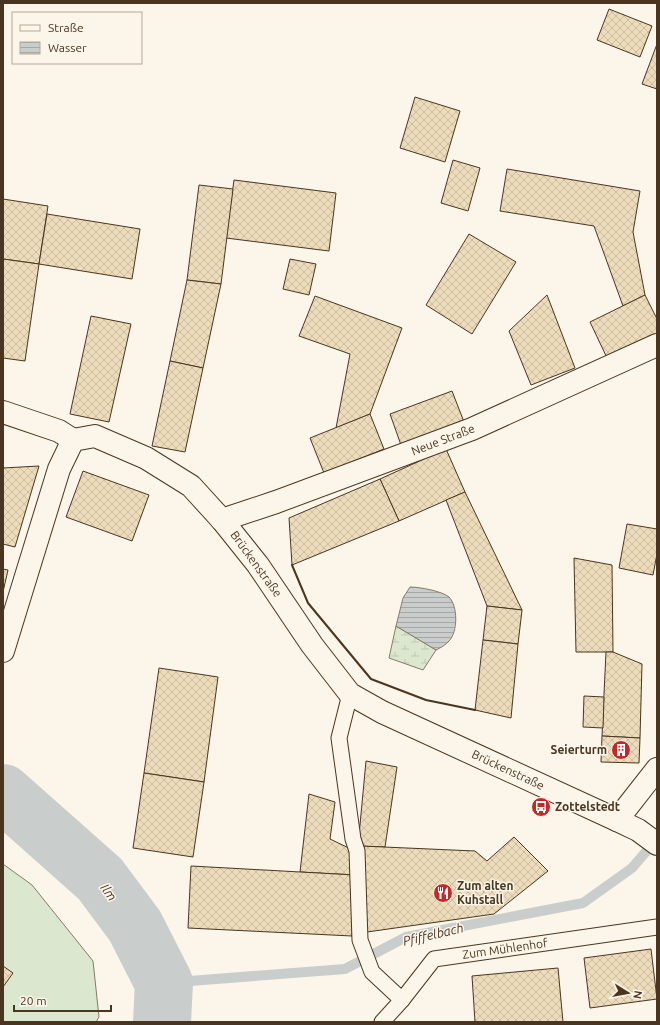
<svg xmlns="http://www.w3.org/2000/svg" width="660" height="1025" viewBox="0 0 660 1025" font-family="Ubuntu,sans-serif">
  <style>
    .wetland { fill: url(#wetland-marsh); stroke: #887966 }
    .garden { fill: #dce7d0; stroke: #887966 }
    .water { fill: url(#water-rules); stroke: #887966 }
    .lines { fill: none; stroke-linecap: round; stroke-linejoin: round }
    .stream { stroke: #c9cecd; stroke-width: 10 }
    .river { stroke: #c9cecd; stroke-width: 58 }
    .building { fill: url(#building-cross-hatch); stroke: #4a3520 }
    .service-casing { stroke: #4a3520; stroke-width: 17 }
    .minor-casing { stroke: #4a3520; stroke-width: 24 }
    .tertiary-casing { stroke: #4a3520; stroke-width: 24 }
    .service { stroke: #fbf6e9; stroke-width: 15 }
    .minor { stroke: #fbf6e9; stroke-width: 22 }
    .tertiary { stroke: #fbf6e9; stroke-width: 22 }
    .wall { stroke: #4a3520; stroke-width: 2 }
    .labels { text-anchor: middle; stroke-width: 3; stroke-linejoin: round; paint-order: stroke }
    .street-label { font-size: 12px; fill: #4a3520; stroke: #fbf6e9 }
    .poi-label { font-size: 12px; font-weight: bold; fill: #4a3520; stroke: #fbf6e9; text-anchor: start }
    .water-label { font-size: 13px; font-style: italic; fill: #4a3520; stroke: #fbf6e9 }
  </style>
  <defs>
    <pattern id="wetland-marsh" width="20" height="14" patternUnits="userSpaceOnUse"><rect width="20" height="14" fill="#dce7d0"/><path d="M1 5h8M5 5V1M11 12h8M15 12V8" fill="none" stroke="#bec7b2"/></pattern>
    <pattern id="water-rules" width="6" height="5" patternUnits="userSpaceOnUse"><rect width="6" height="5" fill="#c9cecd"/><path d="M0 2.5h6" fill="none" stroke="#a5a8a6"/></pattern>
    <pattern id="building-cross-hatch" width="8" height="8" patternUnits="userSpaceOnUse"><rect width="8" height="8" fill="#ecdcbc"/><path d="M0 0l8 8M0 8l8-8" fill="none" stroke="#ccbda1"/></pattern>
  </defs>
  <rect width="100%" height="100%" fill="#fbf6e9"/>
  <!-- wetland -->
  <path class="wetland" d="M396,626L436,650L423,670L389,658Z"/>
  <!-- garden -->
  <path class="garden" d="M3,864L32,885L93,961L99,1017L96,1022H3Z"/>
  <!-- water -->
  <path class="water" d="M410,587C419,587 442,591 449,597C458,606 458,632 449,641C446,645 440,648 436,650L396,626L403,598Z"/>
  <g class="lines">
    <!-- stream -->
    <path class="stream" d="M164,983L345,969L406,937L583,903L632,868L656,840"/>
    <!-- river -->
    <path class="river" d="M3,793L100,879L135,926L164,983L162,1022"/>
  </g>
  <!-- building -->
  <g class="building">
    <path d="M609,9L652,26L640,57L597,40Z"/>
    <path d="M657,44V89L642,84Z"/>
    <path d="M415,97L460,111L445,162L400,148Z"/>
    <path d="M453,160L480,168L468,211L441,203Z"/>
    <path d="M507,169L640,191L633,232L645,295L623,306L594,226L500,211Z"/>
    <path d="M234,180L336,193L329,251L226,238Z"/>
    <path d="M199,185L233,189L221,284L187,280Z"/>
    <path d="M3,199L48,206L39,264L3,259Z"/>
    <path d="M47,214L140,229L132,279L39,264Z"/>
    <path d="M469,234L516,262L472,334L426,305Z"/>
    <path d="M3,259L39,264L25,361L3,358Z"/>
    <path d="M290,259L316,264L309,295L283,289Z"/>
    <path d="M187,280L221,284L203,368L170,361Z"/>
    <path d="M547,295L575,368L531,385L509,331Z"/>
    <path d="M645,295L657,319V336L608,360L590,322Z"/>
    <path d="M315,296L402,328L370,414L336,428L350,354L299,336Z"/>
    <path d="M91,316L131,324L109,422L70,414Z"/>
    <path d="M170,361L203,368L185,452L152,446Z"/>
    <path d="M452,391L464,422L401,445L390,414Z"/>
    <path d="M370,414L384,449L324,473L310,438Z"/>
    <path d="M446,449L465,492L399,521L380,479Z"/>
    <path d="M39,466L15,547L3,544V468Z"/>
    <path d="M83,471L149,495L132,541L66,517Z"/>
    <path d="M380,479L399,521L292,565L289,518Z"/>
    <path d="M465,492L522,610L487,606L446,500Z"/>
    <path d="M627,524L657,529V554L653,575L619,568Z"/>
    <path d="M574,558L612,565L613,652H576Z"/>
    <path d="M3,569L8,570L3,592Z"/>
    <path d="M487,606L522,610L518,644L483,640Z"/>
    <path d="M483,640L518,644L511,718L475,710Z"/>
    <path d="M606,652H613L642,664L640,738L602,736Z"/>
    <path d="M159,668L218,677L204,782L144,773Z"/>
    <path d="M584,696L604,697L603,728L583,727Z"/>
    <path d="M602,736L640,738L639,763L601,762Z"/>
    <path d="M366,761L397,767L385,847L358,846Z"/>
    <path d="M144,773L204,782L193,857L133,848Z"/>
    <path d="M309,794L335,802L330,839L355,851V875L300,872Z"/>
    <path d="M514,837L548,871L494,914L367,932L361,846L475,851L487,861Z"/>
    <path d="M191,866L355,875L352,936L188,928Z"/>
    <path d="M651,949L657,999L590,1008L584,958Z"/>
    <path d="M3,966L13,973L3,987Z"/>
    <path d="M558,968L563,1022H475L472,976Z"/>
  </g>
  <g class="lines">
    <defs>
      <g id="service">
        <path d="M350,694L339,738L353,839L357,851L360,940L372,972L402,1000"/>
        <path d="M382,1022L402,1000L434,959L657,927"/>
      </g>
      <g id="minor">
        <path d="M3,412L59,431L73,440"/>
        <path d="M222,520L276,502L472,429L657,345"/>
        <path d="M617,820L657,769"/>
      </g>
      <path id="tertiary" d="M3,651L59,469L73,440L95,436L146,458L191,486L222,520L258,565L312,645L350,694L382,712L617,820L638,830L657,844"/>
    </defs>
    <!-- service casing -->
    <use href="#service" class="service-casing"/>
    <!-- minor casing -->
    <use href="#minor" class="minor-casing"/>
    <!-- tertiary casing -->
    <use href="#tertiary" class="tertiary-casing"/>
    <!-- service -->
    <use href="#service" class="service"/>
    <!-- minor -->
    <use href="#minor" class="minor"/>
    <!-- tertiary -->
    <use href="#tertiary" class="tertiary"/>
    <!-- wall -->
    <path class="wall" d="M292,565L308,603L371,679L426,700L475,710"/>
  </g>
  <!-- icons -->
  <defs>
    <symbol id="building-disc" viewBox="-11 -11 22 22"><circle r="9.5" fill="#c62828" stroke="#fbf6e9"/><path d="M-4-6H4V6H1V3H-1V6H-4ZM-2.5-4.3h1.7v1.8h-1.7ZM.8-4.3h1.7v1.8H.8ZM-2.5-1h1.7V.8h-1.7ZM.8-1h1.7V.8H.8Z" fill="#fff"/></symbol>
    <symbol id="bus-disc" viewBox="-11 -11 22 22"><circle r="9.5" fill="#c62828" stroke="#fbf6e9"/><path d="M-5-6H5V4H4V6H2V4H-2V6H-4V4H-5ZM-3.5-4V0h7V-4ZM-3.5 1.2v1.5H-2V1.2ZM2 1.2v1.5H3.5V1.2Z" fill="#fff"/></symbol>
    <symbol id="restaurant-disc" viewBox="-11 -11 22 22"><circle r="9.5" fill="#c62828" stroke="#fbf6e9"/><path d="M-5-6h1v4h1v-4h1v4h1v-4h1v5L-1.5 .5V6h-2V.5L-5-1ZM5-6V6H3V1.5H1.5Q1.5-4 5-6Z" fill="#fff"/></symbol>
  </defs>
  <g fill-rule="evenodd">
    <use href="#building-disc" x="610" y="739" width="22" height="22"/>
    <use href="#bus-disc" x="530" y="796" width="22" height="22"/>
    <use href="#restaurant-disc" x="432" y="882" width="22" height="22"/>
  </g>
  <g class="labels">
    <!-- street labels -->
    <g class="street-label">
      <text transform="translate(443 440) rotate(-21)" y="4">Neue Straße</text>
      <text transform="translate(256 564) rotate(54)" y="4">Brückenstraße</text>
      <text transform="translate(508 770) rotate(25)" y="4">Brückenstraße</text>
      <text transform="translate(505 949) rotate(-8)" y="4">Zum Mühlenhof</text>
    </g>
    <!-- poi labels -->
    <g class="poi-label">
      <text x="607" y="754" text-anchor="end">Seierturm</text>
      <text x="555" y="811">Zottelstedt</text>
      <text x="457" y="890">Zum alten<tspan x="457" dy="14">Kuhstall</tspan></text>
    </g>
    <!-- water labels -->
    <g class="water-label">
      <text transform="translate(109 892) rotate(54)" y="5">Ilm</text>
      <text transform="translate(433 934) rotate(-13)" y="5">Pfiffelbach</text>
    </g>
  </g>
  <!-- border -->
  <rect width="660" height="1025" fill="none" stroke="#4a3520" stroke-width="8"/>
  <!-- legend -->
  <rect x="12" y="12" width="130" height="52" fill="#fbf6e9" stroke="#b4a999"/>
  <rect x="20" y="25" width="20" height="6" fill="#fbf6e9" stroke="#b4a999"/>
  <text x="48" y="32" font-size="12" fill="#4a3520">Straße</text>
  <rect x="20" y="42" width="20" height="12" fill="url(#water-rules)" stroke="#b4a999"/>
  <text x="48" y="52" font-size="12" fill="#4a3520">Wasser</text>
  <!-- north arrow -->
  <g transform="translate(628 993) rotate(101)" stroke="#fbf6e9" stroke-width="3" paint-order="stroke">
  <path d="M0-3L7 15L0 10L-7 15Z" fill="#4a3520"/>
  <text y="-6" font-size="11" font-weight="bold" text-anchor="middle" fill="#4a3520">N</text>
  </g>
  <!-- scale -->
  <path d="M14 1005v6h97v-6" fill="none" stroke="#4a3520" stroke-width="2"/>
  <text x="20" y="1005" font-size="12" fill="#4a3520" stroke="#fbf6e9" stroke-width="3" paint-order="stroke">20 m</text>
</svg>
